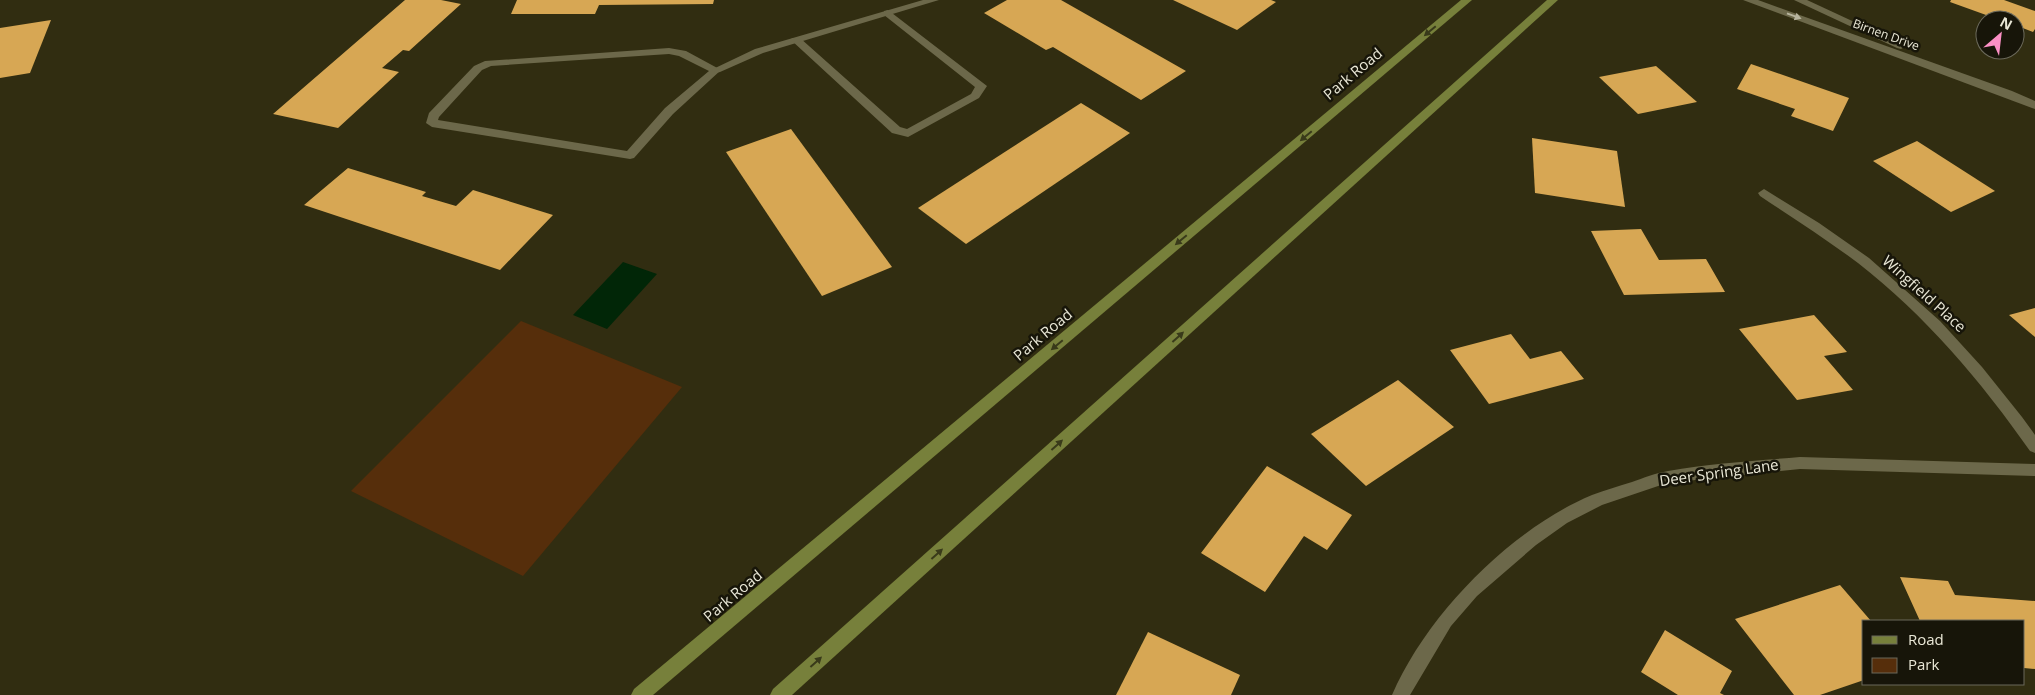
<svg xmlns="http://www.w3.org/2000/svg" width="2035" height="695" viewBox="0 0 2035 695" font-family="'Open Sans',sans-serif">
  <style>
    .green { fill: #562e0b }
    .water { fill: #012607 }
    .building { fill: #d7a754 }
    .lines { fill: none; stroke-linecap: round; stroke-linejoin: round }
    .service { fill: #6c684a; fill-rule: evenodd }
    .minor { fill: #6c684a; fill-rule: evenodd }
    .secondary { fill: #77803b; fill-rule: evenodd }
    .oneway { fill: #b7b49e }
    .oneway2 { fill: #393a1a }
    .labels { text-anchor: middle; stroke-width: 5; stroke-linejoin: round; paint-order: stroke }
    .far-street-label { font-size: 12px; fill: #e9e7d6; stroke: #171509 }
    .street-label { font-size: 15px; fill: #e9e7d6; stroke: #171509 }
  </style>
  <rect width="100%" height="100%" fill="#312d11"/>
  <!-- green -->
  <path class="green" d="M521,321L682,387L523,576L351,491Z"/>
  <!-- water -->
  <path class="water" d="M623,262L657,274L607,329L573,315Z"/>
  <!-- building -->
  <g class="building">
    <path d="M405,0H441L461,4L409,51L403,50L382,68L399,72L338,128L273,114Z"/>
    <path d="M517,0H714L713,4L599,5L595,14H511Z"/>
    <path d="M1007,0H1061L1186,71L1141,100L1053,47L1046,50L984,13Z"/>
    <path d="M1173,0H1271L1276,2L1237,30Z"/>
    <path d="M1951,0H2004L2035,11V29L2033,32L2015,25V20H2000L1950,2Z"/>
    <path d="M51,20L30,73L0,78V28Z"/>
    <path d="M1751,64L1849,98L1833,131L1791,116L1795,109L1737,89Z"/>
    <path d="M1656,66L1697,102L1638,114L1599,77Z"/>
    <path d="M1081,103L1130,133L966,244L918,208Z"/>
    <path d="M791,129L892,267L822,296L726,152Z"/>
    <path d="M1532,138L1617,151L1625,207L1535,193Z"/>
    <path d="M1917,141L1995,191L1951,212L1873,161Z"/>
    <path d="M348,168L426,192L422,196L456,206L473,190L553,215L500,270L304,205Z"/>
    <path d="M1641,229L1659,260L1706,259L1725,292L1624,295L1591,231Z"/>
    <path d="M2035,308V337L2009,315Z"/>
    <path d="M1814,315L1847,352L1824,356L1853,390L1797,400L1739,329Z"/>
    <path d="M1511,334L1530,359L1561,351L1584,379L1489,404L1450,350Z"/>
    <path d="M1398,380L1454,427L1366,486L1311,434Z"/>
    <path d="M1267,466L1352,515L1327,550L1304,536L1265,592L1201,553Z"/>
    <path d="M1900,577L1948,581L1955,595L2035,601V669L2024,668V621H1920Z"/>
    <path d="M1840,585L1871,621H1864V680L1820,695H1794L1735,619Z"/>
    <path d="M1665,630L1732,671L1720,693L1724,695H1678L1641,672Z"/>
    <path d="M1148,632L1240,675L1231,695H1116Z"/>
  </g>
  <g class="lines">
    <!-- service -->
    <g class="service">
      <path d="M888,10L987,86L979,98L908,137L892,133L791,40L792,38H800L900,127L907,129L971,94L975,87L884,15V11Z"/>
      <path d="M669,48L686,51L721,70L673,114L634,158L630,159L432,127L426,123L429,113L474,66L485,61ZM669,54L679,56L709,71L665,108L627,151L438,120L439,117L482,70L491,66Z"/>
    </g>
    <!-- minor -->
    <g class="minor">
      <path d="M923,0H939L763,53L720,72L716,73L711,70L755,49Z"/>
      <path d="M1743,0H1758L2012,91L2035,101V109Z"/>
      <path d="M1794,0H1807L1906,46L1901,49L1897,48Z"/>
      <path d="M1764,189L1819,223L1869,258L1940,321L1982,367L2022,417L2035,435V453L2030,451C1981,381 1925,315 1858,263C1826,239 1793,218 1760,196L1758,193Z"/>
      <path d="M1800,457L2035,464V476L1800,469L1667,483L1602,505L1567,523L1536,545L1477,596L1451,626L1410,695H1392C1427,614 1511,529 1592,495C1605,490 1619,486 1632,482C1643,478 1656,473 1668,471C1711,463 1756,461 1800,457Z"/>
    </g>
    <!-- secondary -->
    <g class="secondary">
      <path d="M1461,0H1472L653,695H631L634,689Z"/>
      <path d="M1547,0H1558L792,695H770L773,689Z"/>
    </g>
  </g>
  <!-- one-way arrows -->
  <defs><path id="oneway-solid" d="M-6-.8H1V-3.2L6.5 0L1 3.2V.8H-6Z" transform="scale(1.25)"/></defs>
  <use class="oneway" href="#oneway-solid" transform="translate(1794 16) rotate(20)"/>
  <g class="oneway2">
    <use href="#oneway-solid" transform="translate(1430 31) rotate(140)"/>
    <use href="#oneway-solid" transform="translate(1306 136) rotate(140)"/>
    <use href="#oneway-solid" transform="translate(1181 240) rotate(140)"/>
    <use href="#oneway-solid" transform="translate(1178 337) rotate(-42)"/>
    <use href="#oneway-solid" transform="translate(1057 345) rotate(140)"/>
    <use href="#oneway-solid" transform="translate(1057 445) rotate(-42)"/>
    <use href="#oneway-solid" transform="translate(937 554) rotate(-42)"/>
    <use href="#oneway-solid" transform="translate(816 662) rotate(-42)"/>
  </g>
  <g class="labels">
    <!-- far-street labels -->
    <g class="far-street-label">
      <text transform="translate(1886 35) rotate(20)" y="4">Birnen Drive</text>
    </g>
    <!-- street labels -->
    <g class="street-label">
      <text transform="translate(1353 74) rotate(-40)" y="5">Park Road</text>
      <text transform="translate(1924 294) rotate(42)" y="5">Wingfield Place</text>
      <text transform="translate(1043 335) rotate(-40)" y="5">Park Road</text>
      <text transform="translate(1719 473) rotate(-8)" y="5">Deer Spring Lane</text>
      <text transform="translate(733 596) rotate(-40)" y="5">Park Road</text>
    </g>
  </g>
  <!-- legend -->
  <rect x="1862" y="620" width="162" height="65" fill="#171509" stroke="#6b695b"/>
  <rect x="1872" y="636" width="25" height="8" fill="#77803b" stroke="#6b695b"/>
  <text x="1908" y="645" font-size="15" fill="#e9e7d6">Road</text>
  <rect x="1872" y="658" width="25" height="15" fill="#562e0b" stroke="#6b695b"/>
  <text x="1908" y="670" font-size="15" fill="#e9e7d6">Park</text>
  <!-- north arrow -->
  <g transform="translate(2000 35) rotate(28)"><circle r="24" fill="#171509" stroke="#6b695b"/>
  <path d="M0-4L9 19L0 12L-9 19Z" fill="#fb8fc5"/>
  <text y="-8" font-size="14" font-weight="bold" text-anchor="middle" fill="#e9e7d6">N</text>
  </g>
</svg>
